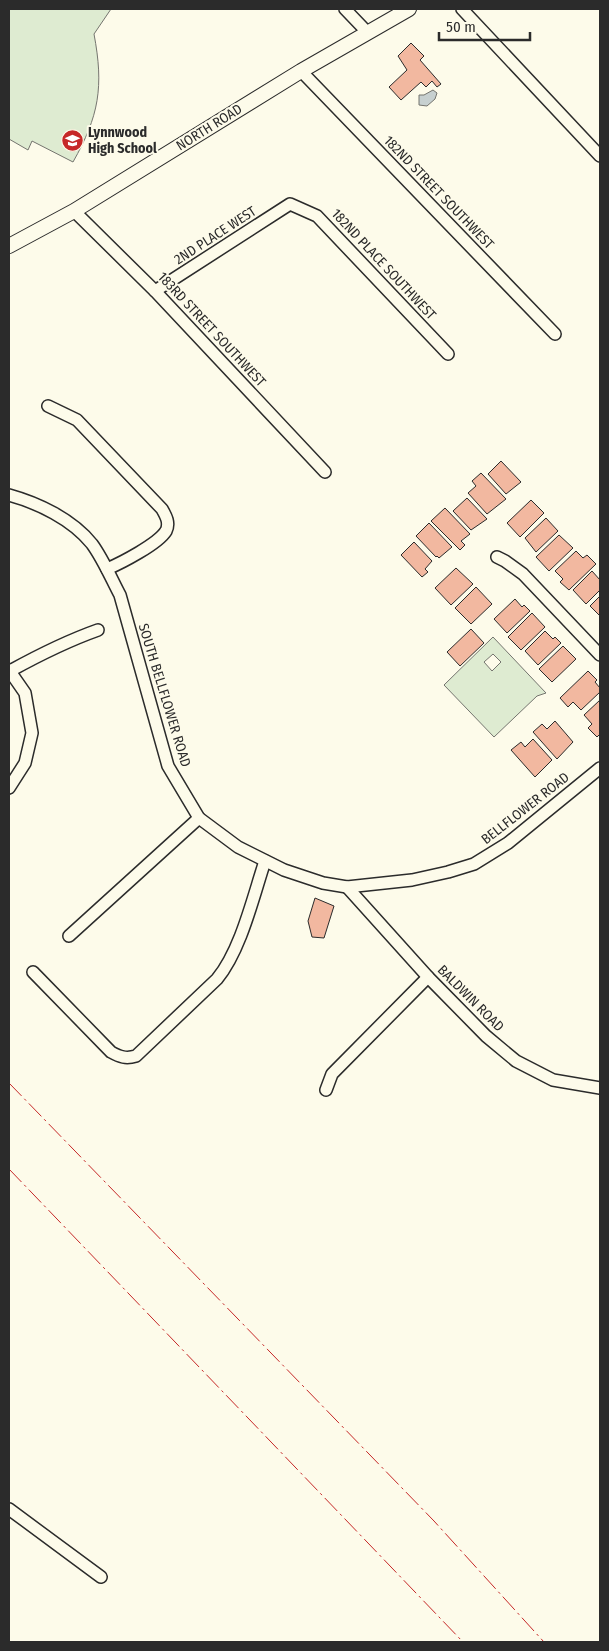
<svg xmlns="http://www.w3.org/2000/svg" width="609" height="1651" viewBox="0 0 609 1651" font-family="'Fira Sans Condensed',sans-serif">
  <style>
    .green { fill: #deebd1; stroke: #74746e; fill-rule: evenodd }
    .water { fill: #c7d0d0; stroke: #74746e }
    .building { fill: #f2b8a0; stroke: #2b2b2b }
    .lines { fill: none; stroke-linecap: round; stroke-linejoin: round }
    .minor-casing { stroke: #2b2b2b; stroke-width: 14 }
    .tertiary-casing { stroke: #2b2b2b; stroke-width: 16 }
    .minor { stroke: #fdfbea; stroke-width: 11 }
    .tertiary { stroke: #fdfbea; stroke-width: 14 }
    .power { stroke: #c62828; stroke-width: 1; stroke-dasharray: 18 4 2.5 4; stroke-linecap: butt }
    .labels { text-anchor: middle; stroke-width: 4; stroke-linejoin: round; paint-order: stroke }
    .street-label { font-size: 14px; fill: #2b2b2b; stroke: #fdfbea }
    .poi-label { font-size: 14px; font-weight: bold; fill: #2b2b2b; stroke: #fdfbea; text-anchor: start }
  </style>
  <rect width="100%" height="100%" fill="#fdfbea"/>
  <!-- green -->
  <g class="green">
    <path d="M9,9H111L94,34C104,87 99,116 73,162L32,141L28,150L9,139Z"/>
    <path d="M493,637L546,693L537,696L494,737L444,685ZM493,654L501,662L492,671L484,662Z"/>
  </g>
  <!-- water -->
  <path class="water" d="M433,90L437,93L435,99L427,106L419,105V95H424Z"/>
  <!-- building -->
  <g class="building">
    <path d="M411,43L424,56L420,60L441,84L437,87L432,81L426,87L421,82L401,100L389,87L407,70L398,56Z"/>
    <path d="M501,461L521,482L506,494L488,474Z"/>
    <path d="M481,473L506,499L487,514L468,493L476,486L472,481Z"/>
    <path d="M467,498L487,519L471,530L453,511Z"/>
    <path d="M531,500L544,513L520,537L507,523Z"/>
    <path d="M445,508L470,534L461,541L465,545L460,550L431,521Z"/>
    <path d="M546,518L558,531L536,552L525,538Z"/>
    <path d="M429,523L452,547L439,558L437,556L436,557L416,536Z"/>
    <path d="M559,535L573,548L549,571L536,557Z"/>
    <path d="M414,542L432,561L425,569L428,572L422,577L401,555Z"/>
    <path d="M576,551L583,558L587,555L596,564L569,590L560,582L563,579L555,571Z"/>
    <path d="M456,568L473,584L451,605L435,588Z"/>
    <path d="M592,571L600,580V590L586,604L573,590Z"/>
    <path d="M476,587L492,604L471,624L455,608Z"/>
    <path d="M600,596V616L590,606Z"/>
    <path d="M515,599L522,607L524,605L530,611L507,633L494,619Z"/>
    <path d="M532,613L545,627L521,650L508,637Z"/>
    <path d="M471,629L484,643L460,666L447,652Z"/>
    <path d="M545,631L553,639L555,637L561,643L538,665L525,651Z"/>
    <path d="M563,646L576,659L552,682L539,669Z"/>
    <path d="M588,671L597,680L595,682L600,688V692L581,710L573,702L568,707L560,698Z"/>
    <path d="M600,700V734L597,737L588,728L592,724L584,715Z"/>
    <path d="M555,721L573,742L557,759L533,732L542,724L547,729Z"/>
    <path d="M533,739L552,760L535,777L511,750L521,742L525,747Z"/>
    <path d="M315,898L334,906L324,938L312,937L308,921Z"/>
  </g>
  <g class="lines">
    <defs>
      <g id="minor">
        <path d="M345,9L368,33"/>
        <path d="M462,9L600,156"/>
        <path d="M301,71L555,334"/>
        <path d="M74,211L155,291L325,472"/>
        <path d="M155,291L290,204L317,216L448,354"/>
        <path d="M48,406L77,420L162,509C166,516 170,523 166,531C158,544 121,563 107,569"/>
        <path d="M9,495C38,503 72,519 92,544C103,559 111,578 120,595L168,766L199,818L238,847L284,870L323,883L347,887L412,880L448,872L474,864L508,843L600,768"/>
        <path d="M497,557L505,561L523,574L600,655"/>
        <path d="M9,670L25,693L32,733L25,763L9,788"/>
        <path d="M10,671C39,655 67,641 98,630"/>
        <path d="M347,887L428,977L486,1036L516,1061L553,1080L600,1088"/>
        <path d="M69,936L199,818"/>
        <path d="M33,972L111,1052C120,1057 126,1059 136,1056L217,979C241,950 253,897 265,861"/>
        <path d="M326,1090L332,1074L428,977"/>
        <path d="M9,1509L101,1577"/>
      </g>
      <path id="tertiary" d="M9,246L74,211L301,71L409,9"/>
    </defs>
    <!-- minor casing -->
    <use href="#minor" class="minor-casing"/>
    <!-- tertiary casing -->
    <use href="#tertiary" class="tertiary-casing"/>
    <!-- minor -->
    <use href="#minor" class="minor"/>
    <!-- tertiary -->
    <use href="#tertiary" class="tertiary"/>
    <!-- power -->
    <g class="power">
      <path d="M9,1083L434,1521L544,1642"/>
      <path d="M9,1169L463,1642"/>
    </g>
  </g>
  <!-- icons -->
  <defs>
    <symbol id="school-disc" viewBox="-11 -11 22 22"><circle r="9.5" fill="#c62828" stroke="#fdfbea"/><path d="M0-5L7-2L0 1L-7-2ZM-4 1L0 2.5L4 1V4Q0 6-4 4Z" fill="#fff"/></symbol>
  </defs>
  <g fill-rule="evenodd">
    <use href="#school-disc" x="60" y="128" width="25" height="25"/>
  </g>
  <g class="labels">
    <!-- street labels -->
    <g class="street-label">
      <text transform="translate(209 127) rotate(-32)" y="5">NORTH ROAD</text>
      <text transform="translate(439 192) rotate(46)" y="5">182ND STREET SOUTHWEST</text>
      <text transform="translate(215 235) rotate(-33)" y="5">2ND PLACE WEST</text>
      <text transform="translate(384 264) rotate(47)" y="5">182ND PLACE SOUTHWEST</text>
      <text transform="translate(212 329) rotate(47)" y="5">183RD STREET SOUTHWEST</text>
      <text transform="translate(165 695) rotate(73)" y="5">SOUTH BELLFLOWER ROAD</text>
      <text transform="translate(525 808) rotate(-38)" y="5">BELLFLOWER ROAD</text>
      <text transform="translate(471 998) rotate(45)" y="5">BALDWIN ROAD</text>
    </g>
    <!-- poi labels -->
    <g class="poi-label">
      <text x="88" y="137">Lynnwood<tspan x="88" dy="16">High School</tspan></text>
    </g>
  </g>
  <!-- border -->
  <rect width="609" height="1651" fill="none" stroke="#2b2b2b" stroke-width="20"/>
  <!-- scale -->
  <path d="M439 32v8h91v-8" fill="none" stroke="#2b2b2b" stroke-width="2.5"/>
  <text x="446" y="32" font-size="15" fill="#2b2b2b" stroke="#fdfbea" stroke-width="4" paint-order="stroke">50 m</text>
</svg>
